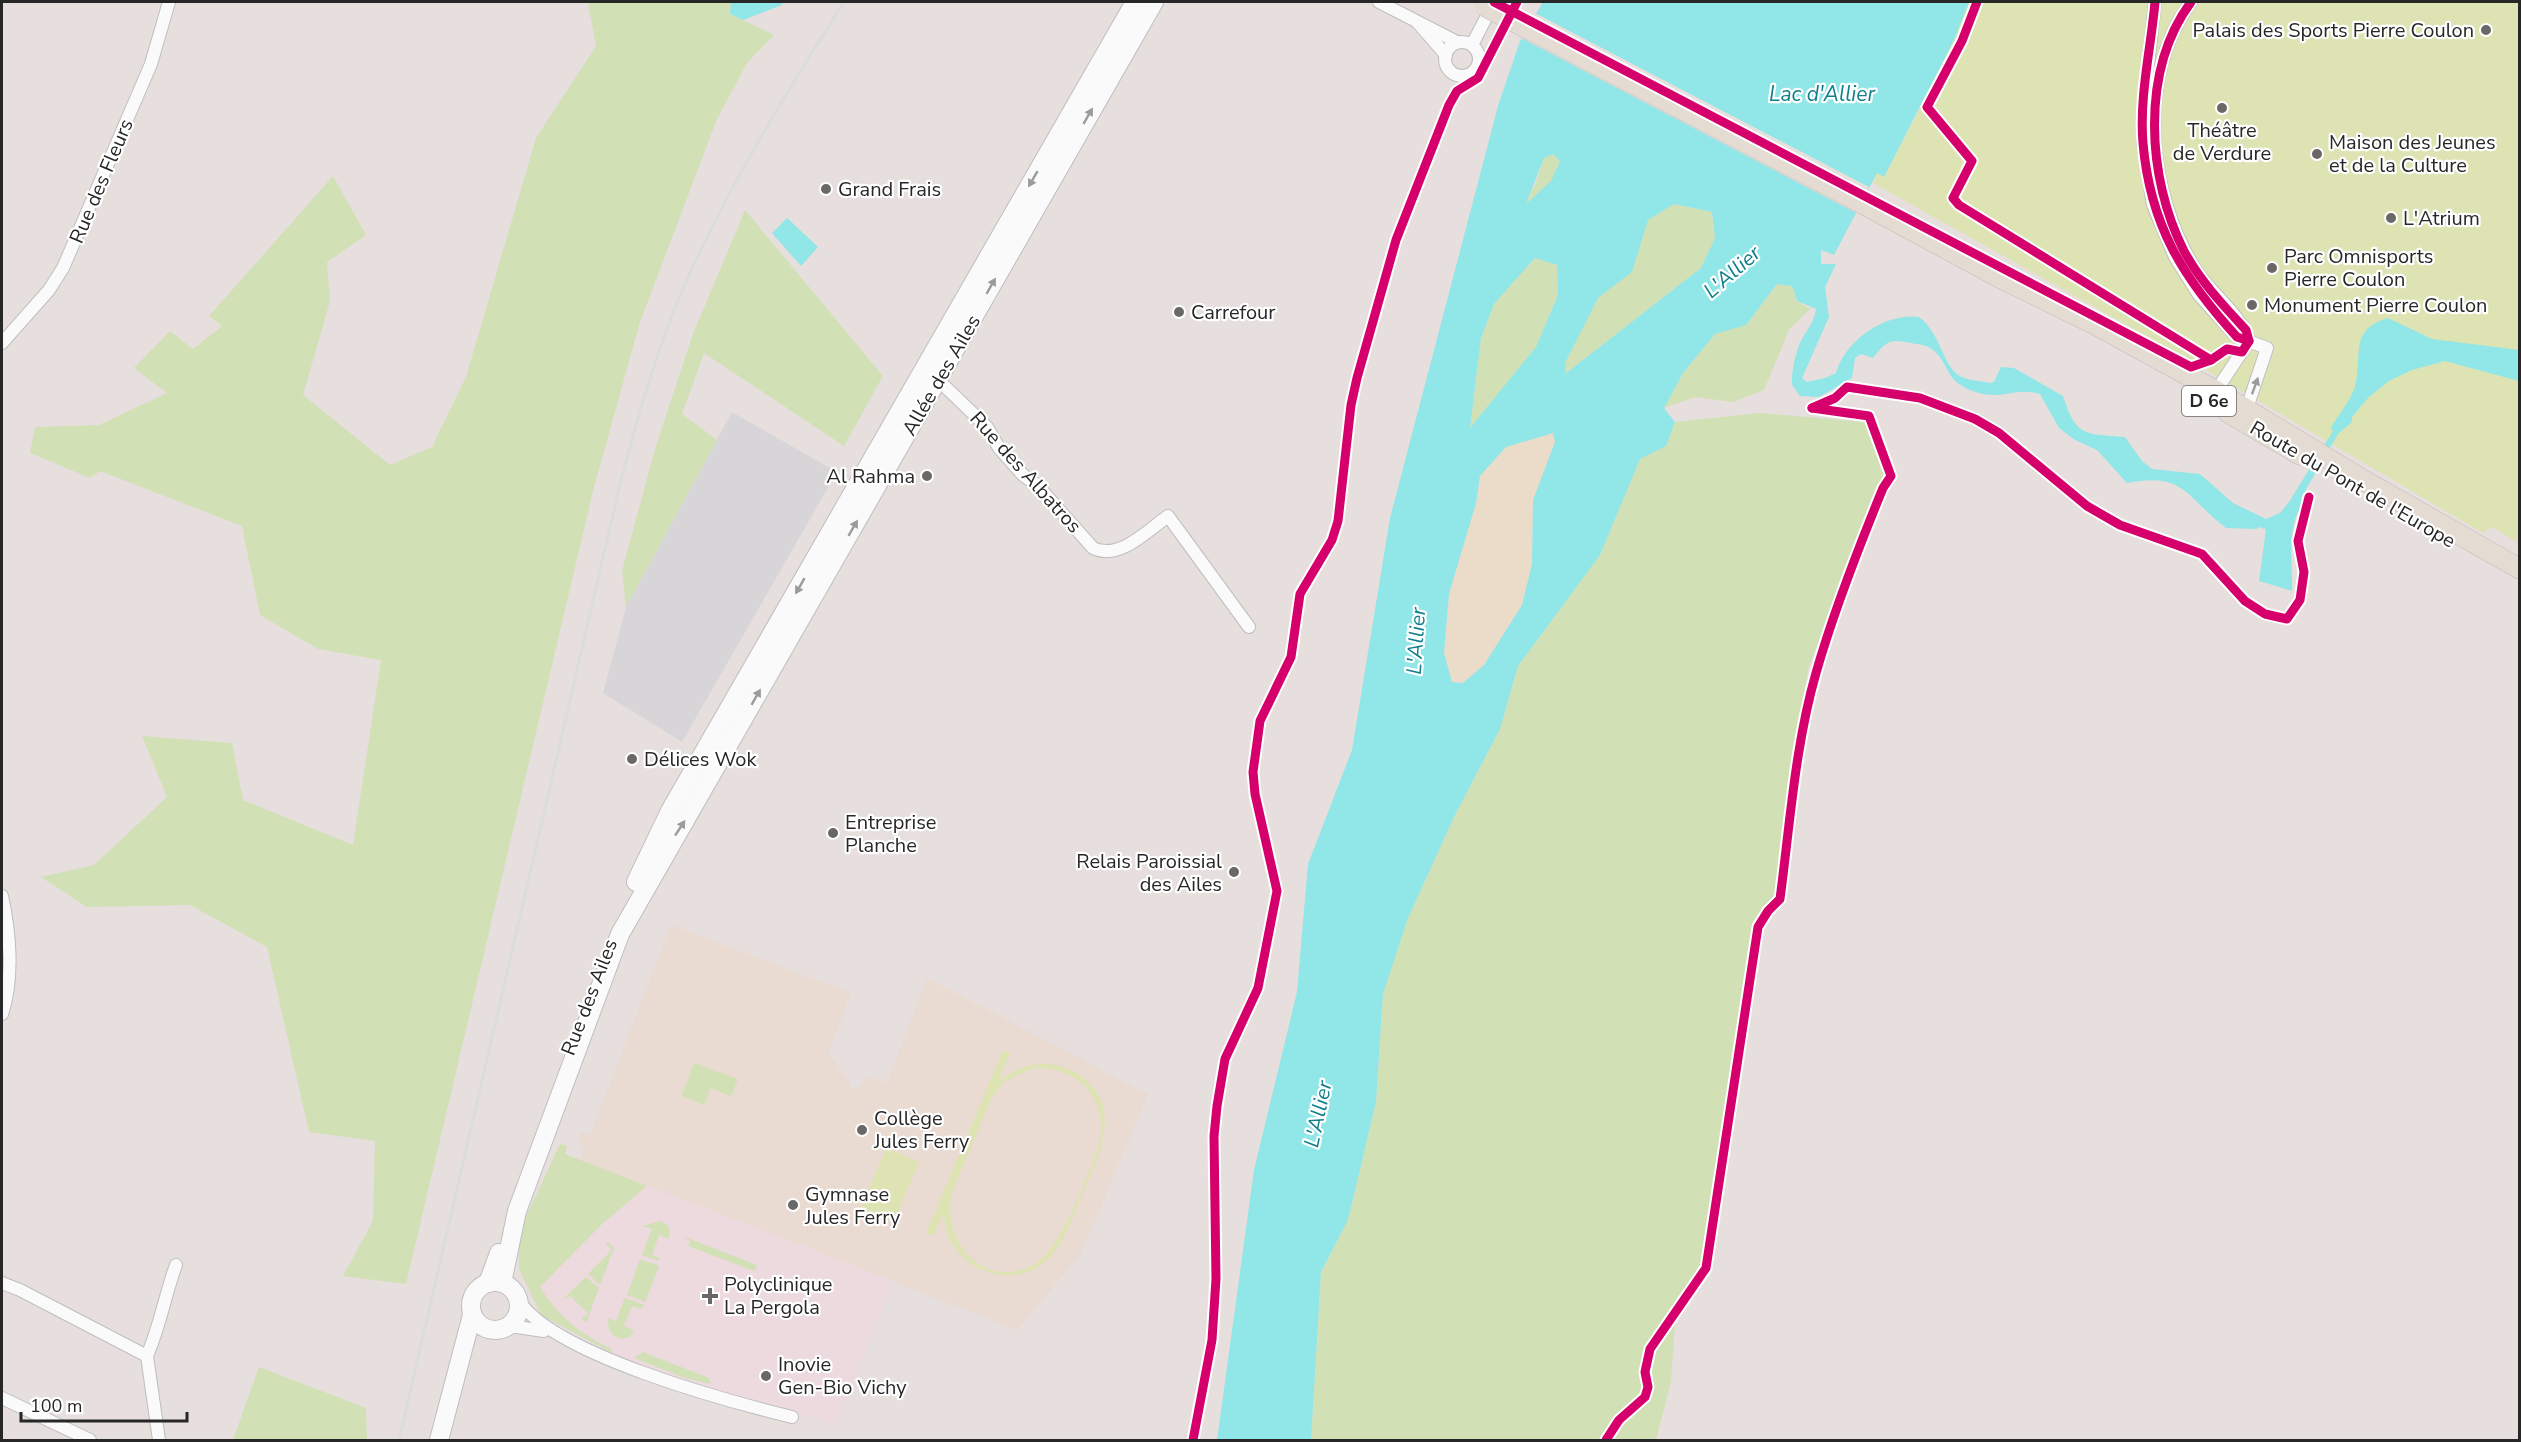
<svg xmlns="http://www.w3.org/2000/svg" width="2521" height="1442" viewBox="0 0 2521 1442" font-family="'Nunito Sans',sans-serif">
  <style>
    .industrial { fill: #d8d5d9 }
    .education { fill: #e9dbd1 }
    .medical { fill: #ecdade }
    .green { fill: #d2e0b5 }
    .sand { fill: #ebdcca }
    .pitch { fill: #dee3b3; fill-rule: evenodd }
    .water { fill: #91e6e7; fill-rule: evenodd }
    .pier { fill: #e6dfdd }
    .lines { fill: none; stroke-linecap: round; stroke-linejoin: round }
    .minor-casing { stroke: #bfbebe; stroke-width: 14 }
    .secondary-casing { stroke: #bfbebe; stroke-width: 20 }
    .primary-casing { stroke: #bfbcbc; stroke-width: 21 }
    .minor { stroke: #fbfafa; stroke-width: 12 }
    .secondary { stroke: #fbfafa; stroke-width: 18 }
    .primary { stroke: #e4dbd2; stroke-width: 20 }
    .rail { stroke: #dcdcdd; stroke-width: 3 }
    .primary-bridge-casing { stroke: #bfbcbc; stroke-width: 21; stroke-linecap: butt }
    .primary-bridge { stroke: #e4dbd2; stroke-width: 20 }
    .cycleway-casing { stroke: #fff; stroke-width: 13 }
    .cycleway { stroke: #d6006c; stroke-width: 9 }
    .oneway { fill: #9c9b9b }
    .poi-dot { fill: #6a6767; stroke: #fff; stroke-width: 2 }
    .labels { text-anchor: middle; stroke-width: 4.5; stroke-linejoin: round; paint-order: stroke }
    .shield { fill: #fff; stroke: #686868; stroke-width: 1.5 }
    .shield-label { font-size: 18px; font-weight: bold; fill: #272727 }
    .poi-label { font-size: 20px; fill: #272727; stroke: #fff; text-anchor: start }
    .street-label { font-size: 20px; fill: #272727; stroke: #fff }
    .water-label { font-size: 21px; font-style: italic; fill: #10808c; stroke: #fff }
  </style>
  <rect width="100%" height="100%" fill="#e6dfdd"/>
  <!-- industrial -->
  <path class="industrial" d="M732,412L837,472L682,742L603,693L626,607Z"/>
  <!-- education -->
  <path class="education" d="M671,925L851,993L828,1053L850,1082L849,1086L854,1088L861,1087L865,1076L887,1083L927,978L1148,1094L1081,1254L1017,1330L580,1160L585,1148L578,1143L582,1132L590,1135Z"/>
  <!-- medical -->
  <path class="medical" d="M560,1144L567,1146L565,1154L586,1162L894,1281L836,1425L670,1375L609,1353L541,1315L520,1274L519,1243L526,1217Z"/>
  <!-- green -->
  <g class="green">
    <path d="M588,2H731L730,14L774,35L747,63L717,119L640,322L594,487L406,1284L343,1276L373,1221L375,1141L309,1132L267,947L190,905L87,907L41,877L94,865L167,797L142,736L232,743L243,800L353,845L381,660L318,649L260,615L242,526L100,471L90,478L30,453L35,427L99,425L167,393L134,368L170,331L193,349L222,326L209,316L333,176L366,235L327,262L330,301L303,395L390,465L432,447L466,377L536,138L596,46Z"/>
    <path d="M1553,153L1560,161L1551,181L1524,206L1535,185L1544,158Z"/>
    <path d="M1674,204L1712,212L1715,238L1701,268L1565,374L1566,361L1598,297L1632,272L1648,220Z"/>
    <path d="M745,210L883,376L844,446L704,353L682,414L717,440L626,607L622,571L655,449L693,334Z"/>
    <path d="M1535,258L1557,265L1558,295L1536,347L1470,429L1481,338L1494,304Z"/>
    <path d="M1777,284L1792,286L1797,301L1810,309L1789,330L1764,390L1733,402L1696,397L1663,408L1683,373L1715,334L1746,325Z"/>
    <path d="M1759,413L1865,422L1885,474L1808,669L1776,895L1758,922L1708,1249L1676,1310L1671,1381L1656,1440H1311L1321,1272L1348,1220L1376,1102L1383,994L1408,918L1455,815L1500,729L1518,666L1600,555L1640,459L1666,446L1675,422Z"/>
    <path d="M694,1063L738,1079L731,1096L710,1088L704,1105L682,1096Z"/>
    <path d="M560,1144L567,1146L565,1154L647,1186L602,1224L540,1287C558,1316 580,1334 612,1349V1353L541,1315L519,1269V1243L526,1217Z"/>
    <path d="M660,1221L669,1226V1239L659,1235L652,1255L659,1258L658,1261L642,1255L652,1229L643,1226Z"/>
    <path d="M682,1236L757,1265L754,1271L688,1246L690,1241Z"/>
    <path d="M608,1242L614,1248L600,1285L588,1274L612,1250L606,1244Z"/>
    <path d="M640,1259L659,1266L645,1302L627,1295Z"/>
    <path d="M586,1277L599,1288L586,1323L582,1319L588,1313L570,1296L562,1300Z"/>
    <path d="M625,1298L644,1305L642,1309L632,1306L624,1326L634,1330L630,1337L622,1339C612,1337 607,1329 608,1318L616,1321Z"/>
    <path d="M643,1352L709,1378L711,1384L685,1378L634,1358Z"/>
    <path d="M259,1367L366,1408L367,1440H233Z"/>
  </g>
  <!-- sand -->
  <path class="sand" d="M1553,433L1555,442L1533,500L1532,564L1522,605L1484,665L1463,683L1452,682L1444,653L1449,594L1476,503L1480,476L1506,447Z"/>
  <!-- pitch -->
  <g class="pitch">
    <path d="M1969,2H2519V543L2492,527L2483,533L2177,353L1873,183L1877,172L1884,177C1914,119 1945,62 1969,2Z"/>
    <path d="M1003,1050L1010,1053L999,1080C1023,1064 1049,1057 1076,1073C1128,1105 1097,1158 1080,1200C1071,1220 1064,1245 1047,1260C1017,1288 969,1276 950,1240C946,1232 945,1223 944,1214L933,1236L926,1233ZM1033,1068C1075,1066 1104,1093 1101,1135C1095,1163 1061,1246 1039,1261C989,1295 940,1245 952,1192L992,1097L1005,1081Z"/>
    <path d="M886,1148L919,1162L894,1222L861,1208Z"/>
  </g>
  <!-- water -->
  <g class="water">
    <path d="M731,2H783L782,5L743,20L730,14Z"/>
    <path d="M1543,2H1969L1954,40L1884,177L1877,173L1834,255L1821,250V264H1836L1825,287L1829,317L1802,378L1807,382L1825,378L1836,373C1845,341 1884,313 1919,317C1941,334 1941,361 1958,375C1965,380 1981,381 1990,383L1994,382L2001,367L2014,368L2063,396C2076,437 2085,434 2125,437L2142,461L2152,469L2200,474L2233,503L2266,519L2280,513L2289,502L2333,431L2331,427C2339,414 2353,398 2356,382C2362,352 2350,329 2388,318L2432,339L2519,350V381L2445,361L2412,370L2389,381L2369,397L2352,417V422L2338,434L2301,498L2305,501C2285,525 2293,561 2292,591L2259,581L2266,529L2258,527L2257,529L2226,528C2187,499 2186,471 2127,483L2097,450L2075,440L2059,428L2040,394C2014,386 2003,402 1973,391C1943,380 1951,365 1933,350C1926,344 1920,345 1911,343C1891,339 1887,340 1873,358L1861,354L1855,358L1852,378L1819,397L1800,396L1792,385C1791,372 1795,355 1800,343C1806,330 1814,324 1816,309L1797,301L1792,286L1777,284L1746,325L1715,334L1683,373L1664,408L1675,422L1666,446L1640,459L1600,555L1518,666L1500,729L1455,815L1408,918L1383,994L1376,1102L1348,1220L1321,1272L1311,1440H1217L1254,1170L1297,992L1308,864L1352,750L1390,518L1498,106L1520,41ZM1553,154L1560,161L1551,181L1526,204L1544,158ZM1674,204L1712,212L1715,238L1701,268L1565,374L1566,361L1598,298L1632,272L1648,220ZM1535,258L1557,265L1558,295L1536,347L1470,428L1481,338L1494,304ZM1553,433L1555,442L1533,500L1532,564L1522,605L1484,665L1463,683L1452,682L1444,653L1449,594L1476,503L1480,476L1506,447Z"/>
    <path d="M787,218L818,247L801,266L772,233Z"/>
  </g>
  <!-- pier -->
  <path class="pier" d="M1533,12L1869,187L1856,213L1519,37Z"/>
  <g class="lines">
    <defs>
      <g id="minor">
        <path d="M1379,2L1457,42"/>
        <path d="M2155,2L2146,83L2143,142L2153,205L2175,257L2199,295L2237,337L2267,348L2247,408L2239,407"/>
        <path d="M2191,2C2135,77 2148,197 2197,272C2211,293 2243,317 2249,341L2216,391L2218,395"/>
        <path d="M1418,23L1446,55"/>
        <circle cx="1462" cy="59" r="17"/>
        <path d="M1472,45L1492,6"/>
        <path d="M2,343L49,290L63,268L151,64L169,2"/>
        <path d="M932,374L987,427L999,448L1023,475L1037,485L1093,548C1119,561 1147,531 1168,516L1249,627"/>
        <path d="M2195,393L2222,403"/>
        <path d="M2,896C10,932 14,978 2,1014"/>
        <path d="M2,1283L20,1290L147,1356L159,1440"/>
        <path d="M519,1301C555,1355 727,1401 792,1417"/>
        <path d="M510,1326L544,1331"/>
        <path d="M147,1356C160,1326 165,1295 176,1265"/>
        <path d="M2,1398L90,1440"/>
      </g>
      <g id="secondary">
        <path d="M636,882L670,811L1135,2"/>
        <circle cx="495" cy="1306" r="24"/>
        <path d="M488,1283L499,1253"/>
        <path d="M502,1283L517,1211L620,934L1154,2"/>
        <path d="M439,1440L472,1315"/>
      </g>
      <g id="primary">
        <path d="M1861,203L2002,279L2096,325L2216,391L2365,481L2520,569"/>
        <path d="M2227,412L2300,455"/>
      </g>
    </defs>
    <!-- minor casing -->
    <use href="#minor" class="minor-casing"/>
    <!-- secondary casing -->
    <use href="#secondary" class="secondary-casing"/>
    <!-- primary casing -->
    <use href="#primary" class="primary-casing"/>
    <!-- minor -->
    <use href="#minor" class="minor"/>
    <!-- secondary -->
    <use href="#secondary" class="secondary"/>
    <!-- primary -->
    <use href="#primary" class="primary"/>
    <!-- rail -->
    <path class="rail" d="M399,1440L620,484C638,416 657,348 685,284C729,185 786,93 844,2"/>
    <defs>
      <path id="primary-bridge" d="M1484,6L1861,203"/>
    </defs>
    <!-- primary-bridge casing -->
    <use href="#primary-bridge" class="primary-bridge-casing"/>
    <!-- primary-bridge -->
    <use href="#primary-bridge" class="primary-bridge"/>
    <defs>
      <g id="cycleway">
        <path d="M1494,2L2191,367L2211,360L2227,349L2242,352L2249,341L2246,330C2223,305 2200,281 2184,251C2147,178 2140,71 2191,2"/>
        <path d="M1977,2L1962,41L1927,107L1972,161L1953,198L1959,205L2211,360"/>
        <path d="M2155,2C2151,48 2139,97 2143,143C2150,225 2183,278 2237,337L2249,341"/>
        <path d="M1812,408L1835,398L1847,387L1920,398L1975,419L1999,433L2087,506L2120,525L2202,554L2245,601L2265,614L2287,619L2300,600L2304,572L2298,541L2309,497"/>
        <path d="M1193,1440L1212,1340L1216,1279L1214,1136L1217,1106L1225,1059L1258,988L1277,891L1255,794L1253,772L1260,721L1291,657L1300,594L1332,540L1338,521L1351,405L1357,378L1396,240L1449,105L1457,91L1478,78L1517,2"/>
        <path d="M1606,1440L1619,1420L1645,1397L1648,1387L1645,1372L1650,1349L1706,1268L1758,927L1768,911L1780,899C1790,824 1795,746 1816,673C1834,610 1858,549 1883,488L1891,476L1869,416L1812,408"/>
      </g>
    </defs>
    <!-- cycleway casing -->
    <use href="#cycleway" class="cycleway-casing"/>
    <!-- cycleway -->
    <use href="#cycleway" class="cycleway"/>
  </g>
  <!-- one-way arrows -->
  <defs><path id="oneway-solid" d="M-6-.8H1V-3.2L6.5 0L1 3.2V.8H-6Z" transform="scale(1.5)"/></defs>
  <g class="oneway">
    <use href="#oneway-solid" transform="translate(1088 116) rotate(-60)"/>
    <use href="#oneway-solid" transform="translate(1033 179) rotate(120)"/>
    <use href="#oneway-solid" transform="translate(991 286) rotate(-60)"/>
    <use href="#oneway-solid" transform="translate(2255 386) rotate(-70)"/>
    <use href="#oneway-solid" transform="translate(853 528) rotate(-60)"/>
    <use href="#oneway-solid" transform="translate(800 586) rotate(120)"/>
    <use href="#oneway-solid" transform="translate(756 697) rotate(-60)"/>
    <use href="#oneway-solid" transform="translate(680 828) rotate(-57)"/>
  </g>
  <!-- markers -->
  <g class="poi-dot">
    <circle cx="2486" cy="30" r="6"/>
    <circle cx="2222" cy="108" r="6"/>
    <circle cx="2317" cy="154" r="6"/>
    <circle cx="826" cy="189" r="6"/>
    <circle cx="2391" cy="218" r="6"/>
    <circle cx="2272" cy="268" r="6"/>
    <circle cx="2252" cy="305" r="6"/>
    <circle cx="1179" cy="312" r="6"/>
    <circle cx="927" cy="476" r="6"/>
    <circle cx="632" cy="759" r="6"/>
    <circle cx="833" cy="833" r="6"/>
    <circle cx="1234" cy="872" r="6"/>
    <circle cx="862" cy="1130" r="6"/>
    <circle cx="793" cy="1205" r="6"/>
    <path d="M707 1287h6v6h6v6h-6v6h-6v-6h-6v-6h6z"/>
    <circle cx="766" cy="1376" r="6"/>
  </g>
  <g class="labels">
    <!-- shield labels -->
    <rect class="shield" x="2182" y="386" width="54" height="30" rx="4.5"/>
    <g class="shield-label">
      <text x="2209" y="407">D 6e</text>
    </g>
    <!-- poi labels -->
    <g class="poi-label">
      <text x="2474" y="37" text-anchor="end">Palais des Sports Pierre Coulon</text>
      <text x="2222" y="137" text-anchor="middle">Théâtre<tspan x="2222" dy="23">de Verdure</tspan></text>
      <text x="2329" y="149">Maison des Jeunes<tspan x="2329" dy="23">et de la Culture</tspan></text>
      <text x="838" y="196">Grand Frais</text>
      <text x="2403" y="225">L'Atrium</text>
      <text x="2284" y="263">Parc Omnisports<tspan x="2284" dy="23">Pierre Coulon</tspan></text>
      <text x="2264" y="312">Monument Pierre Coulon</text>
      <text x="1191" y="319">Carrefour</text>
      <text x="915" y="483" text-anchor="end">Al Rahma</text>
      <text x="644" y="766">Délices Wok</text>
      <text x="845" y="829">Entreprise<tspan x="845" dy="23">Planche</tspan></text>
      <text x="1222" y="868" text-anchor="end">Relais Paroissial<tspan x="1222" dy="23">des Ailes</tspan></text>
      <text x="874" y="1125">Collège<tspan x="874" dy="23">Jules Ferry</tspan></text>
      <text x="805" y="1201">Gymnase<tspan x="805" dy="23">Jules Ferry</tspan></text>
      <text x="724" y="1291">Polyclinique<tspan x="724" dy="23">La Pergola</tspan></text>
      <text x="778" y="1371">Inovie<tspan x="778" dy="23">Gen-Bio Vichy</tspan></text>
    </g>
    <!-- street labels -->
    <g class="street-label">
      <text transform="translate(101 181) rotate(-67)" y="7">Rue des Fleurs</text>
      <text transform="translate(941 375) rotate(-60)" y="7">Allée des Ailes</text>
      <text transform="translate(1026 472) rotate(48)" y="7">Rue des Albatros</text>
      <text transform="translate(2353 484) rotate(30)" y="7">Route du Pont de l'Europe</text>
      <text transform="translate(589 997) rotate(-69)" y="7">Rue des Ailes</text>
    </g>
    <!-- water labels -->
    <g class="water-label">
      <text x="1822" y="101">Lac d'Allier</text>
      <text transform="translate(1732 272) rotate(-41)" y="7">L'Allier</text>
      <text transform="translate(1416 641) rotate(-86)" y="7">L'Allier</text>
      <text transform="translate(1318 1114) rotate(-78)" y="7">L'Allier</text>
    </g>
  </g>
  <!-- border -->
  <rect width="2521" height="1442" fill="none" stroke="#272727" stroke-width="6"/>
  <!-- scale -->
  <path d="M21 1412v9h166v-9" fill="none" stroke="#272727" stroke-width="3"/>
  <text x="30" y="1412" font-size="18" fill="#272727" stroke="#ffffff" stroke-width="4.5" paint-order="stroke">100 m</text>
</svg>
